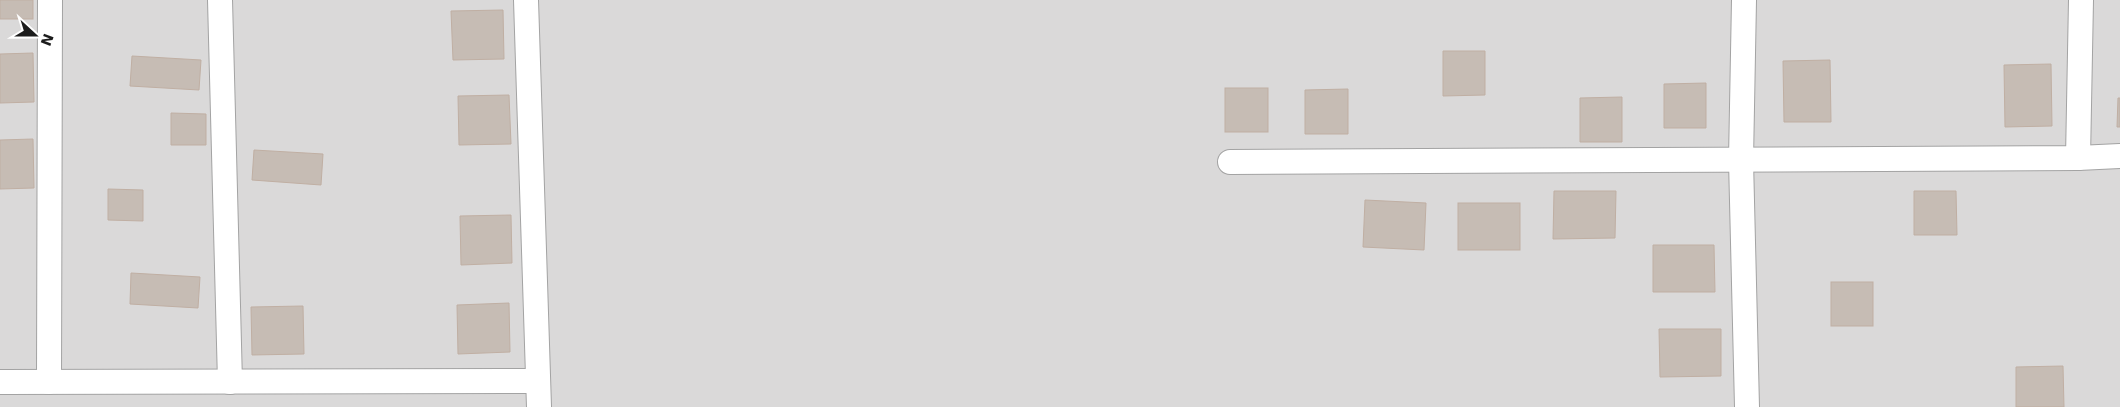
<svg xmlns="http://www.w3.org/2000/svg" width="2120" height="407" viewBox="0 0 2120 407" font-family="'DejaVu Sans',sans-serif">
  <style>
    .residential { fill: #dad9d9 }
    .building { fill: #c6bcb4; stroke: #c0afa3 }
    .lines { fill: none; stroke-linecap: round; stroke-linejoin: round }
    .street-casing { stroke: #a3a3a3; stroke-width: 26 }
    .street { stroke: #fff; stroke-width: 24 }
  </style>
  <rect width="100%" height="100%" fill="#eee9e1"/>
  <!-- residential -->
  <rect class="residential" x="0" y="0" width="2120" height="407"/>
  <!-- building -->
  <g class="building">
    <rect x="0" y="0" width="33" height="19"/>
    <path d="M503,10L504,59L453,60L451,11Z"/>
    <path d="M1443,51H1485V95L1443,96Z"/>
    <path d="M33,53L34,102L0,103V54Z"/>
    <path d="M132,56L201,60L199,90L130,86Z"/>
    <path d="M1830,60L1831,122H1784L1783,61Z"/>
    <path d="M2051,64L2052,126L2005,127L2004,65Z"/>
    <path d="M1706,83V128H1664V84Z"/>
    <rect x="1225" y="88" width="43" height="44"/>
    <path d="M1348,89V134H1305V90Z"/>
    <path d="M509,95L511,144L459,145L458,96Z"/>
    <path d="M1622,97V142H1580V98Z"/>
    <path d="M2118,98H2120V127H2117Z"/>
    <path d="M171,113L206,114V145H171Z"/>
    <path d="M33,139L34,188L0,189V140Z"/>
    <path d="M254,150L323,154L321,185L252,180Z"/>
    <path d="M108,189L143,190V221L108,220Z"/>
    <path d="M1554,191H1616L1615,238L1553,239Z"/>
    <path d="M1914,191H1956L1957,235H1914Z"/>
    <path d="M1365,200L1426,203L1424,250L1363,247Z"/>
    <rect x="1458" y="203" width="62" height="47"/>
    <path d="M511,215L512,263L461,265L460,216Z"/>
    <path d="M1653,245H1714L1715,292H1653Z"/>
    <path d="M131,273L200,277L198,308L130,304Z"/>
    <rect x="1831" y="282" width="42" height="44"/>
    <path d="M509,303L510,352L458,354L457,305Z"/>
    <path d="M303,306L304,354L252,355L251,307Z"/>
    <path d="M1659,329H1721V376L1660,377Z"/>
    <path d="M2063,366L2064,407H2016V367Z"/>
  </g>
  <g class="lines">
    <defs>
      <g id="street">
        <path d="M220,0L230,382"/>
        <path d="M526,0L539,407"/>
        <path d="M1744,0L1741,160L1747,407"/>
        <path d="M2078,158L2081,0"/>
        <path d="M1230,162L2078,158L2120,156"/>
        <path d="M0,382L538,381"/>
        <path d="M49,382L50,0"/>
      </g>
    </defs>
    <!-- street casing -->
    <use href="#street" class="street-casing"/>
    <!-- street -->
    <use href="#street" class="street"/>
  </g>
  <!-- north arrow -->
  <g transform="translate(35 35) rotate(111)" stroke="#ffffff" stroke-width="4" paint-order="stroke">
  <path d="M0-4L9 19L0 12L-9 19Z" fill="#1c1c1c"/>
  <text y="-8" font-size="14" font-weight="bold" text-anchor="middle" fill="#1c1c1c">N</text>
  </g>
</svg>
